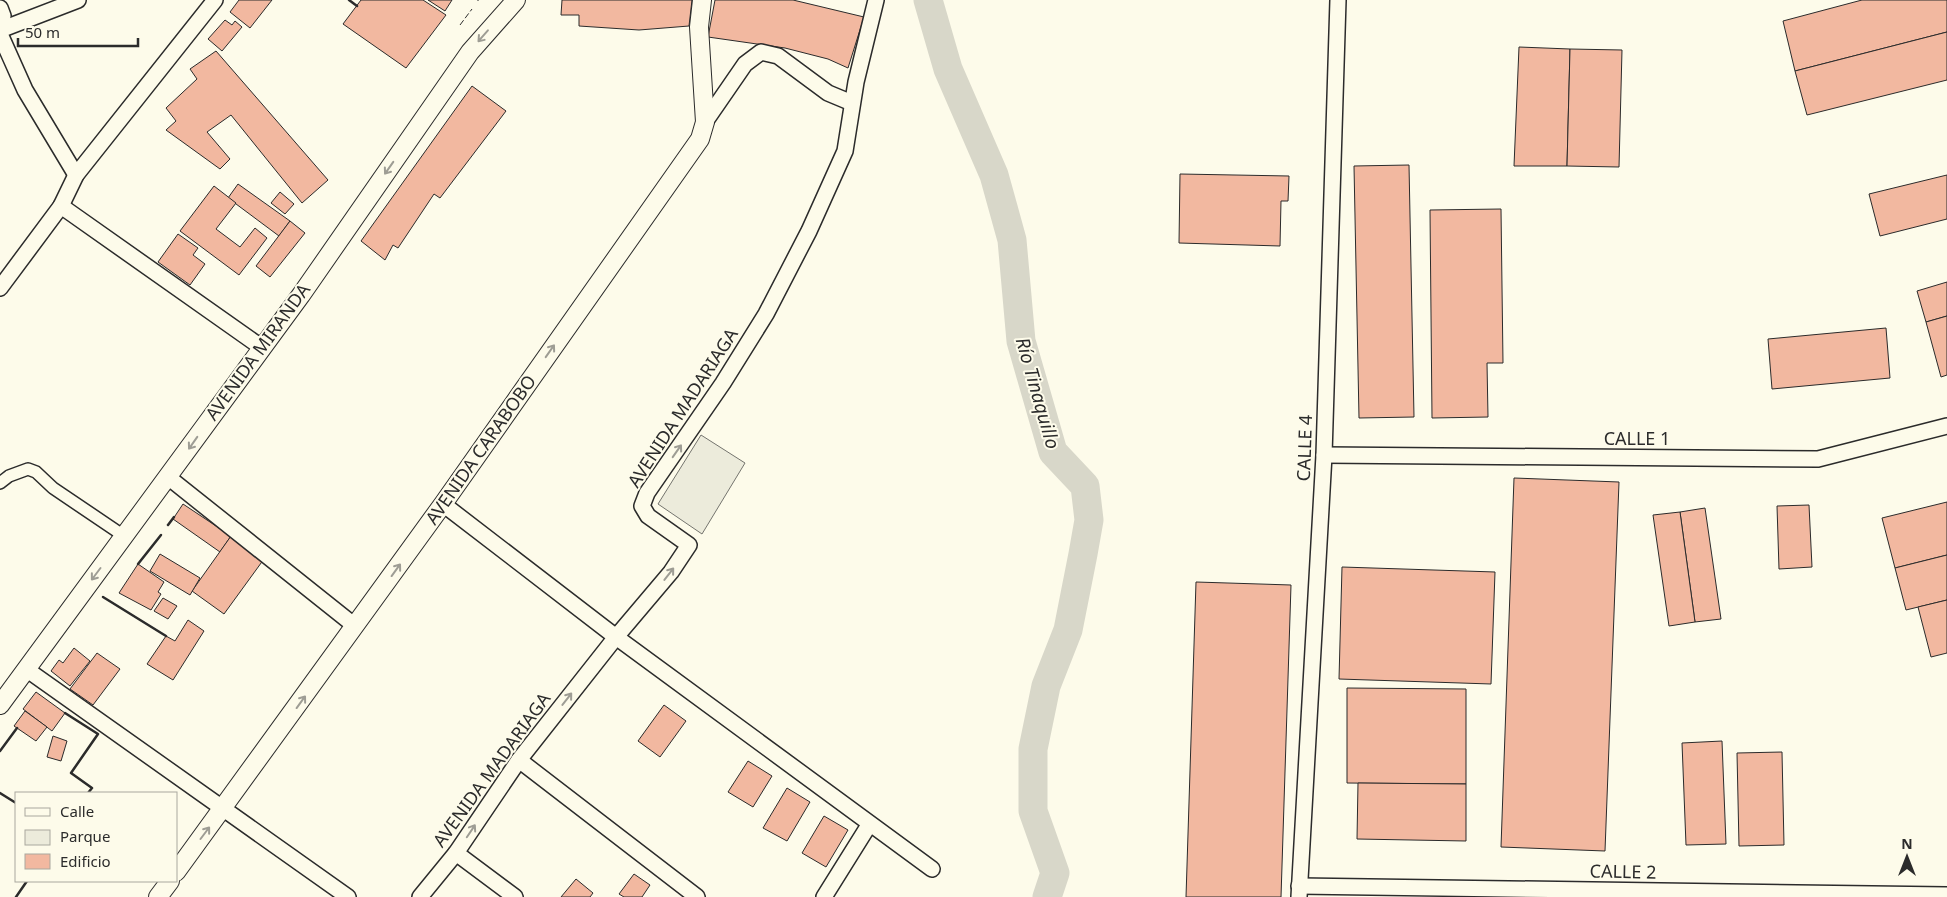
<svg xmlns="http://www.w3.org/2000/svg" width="1947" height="897" viewBox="0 0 1947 897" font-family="'Noto Sans',sans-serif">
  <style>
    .green { fill: #ecebdb; stroke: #74746e }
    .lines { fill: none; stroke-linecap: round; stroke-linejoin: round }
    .river { stroke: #d8d7c9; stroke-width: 29 }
    .building { fill: #f2b8a0; stroke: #2b2b2b }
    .pedestrian-casing { stroke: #2b2b2b; stroke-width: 14 }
    .minor-casing { stroke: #2b2b2b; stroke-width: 18 }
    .tertiary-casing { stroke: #2b2b2b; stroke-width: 20 }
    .pedestrian { stroke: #fdfbea; stroke-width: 11 }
    .minor { stroke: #fdfbea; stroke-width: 15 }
    .tertiary { stroke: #fdfbea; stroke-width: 18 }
    .fence { stroke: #2b2b2b; stroke-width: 1; stroke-dasharray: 6 2.5; stroke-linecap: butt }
    .wall { stroke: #2b2b2b; stroke-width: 2.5 }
    .oneway { stroke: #9e9d94 }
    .labels { text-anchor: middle; stroke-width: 4; stroke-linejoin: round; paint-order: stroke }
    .street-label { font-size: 18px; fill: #2b2b2b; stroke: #fdfbea }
    .water-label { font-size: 19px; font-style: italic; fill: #2b2b2b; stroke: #fdfbea }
  </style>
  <rect width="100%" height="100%" fill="#fdfbea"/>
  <!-- green -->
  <path class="green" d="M701,435L745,463L702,534L658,504Z"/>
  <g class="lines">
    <!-- river -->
    <path class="river" d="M928,0L948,69L994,175L1012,240L1021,341L1053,452L1085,486L1089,520L1083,554L1068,630L1046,686L1033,749V811L1055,873L1047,897"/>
  </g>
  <!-- building -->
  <g class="building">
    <path d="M239,0H272L250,28L230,12Z"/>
    <path d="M361,0H423L446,15L406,68L343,24Z"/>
    <path d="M428,0H452L445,11Z"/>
    <path d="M562,0H692L689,26L639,30L579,26V15H561Z"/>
    <path d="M715,0H793L864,17L848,68L828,59L785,48L708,37Z"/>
    <path d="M1862,0H1947V32L1795,71L1783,21Z"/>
    <path d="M225,20L232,25L235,21L242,27L222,51L208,39Z"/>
    <path d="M1947,32V80L1807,115L1795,71Z"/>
    <path d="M1519,47L1570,49L1567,166H1514Z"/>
    <path d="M1570,49L1622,50L1619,167L1567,166Z"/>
    <path d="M216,51L328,180L302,203L231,115L207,132L230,159L220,169L166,130L176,121L166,108L197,79L190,69Z"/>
    <path d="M472,86L506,111L440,198L434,194L398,248L393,245L385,260L361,241Z"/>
    <path d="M1409,165L1414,417L1359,418L1354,166Z"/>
    <path d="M1180,174L1289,176L1288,201H1281L1280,246L1179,243Z"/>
    <path d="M1947,175V219L1880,236L1869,194Z"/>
    <path d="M238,184L290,221L279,236L228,198Z"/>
    <path d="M214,186L236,203L216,229L240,247L255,228L267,238L239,275L180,231Z"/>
    <path d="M280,192L294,204L285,214L271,203Z"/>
    <path d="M1501,209L1503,363H1487L1488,417L1432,418L1430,210Z"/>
    <path d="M290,221L305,233L270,277L256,266Z"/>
    <path d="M178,234L198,248L193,255L205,264L190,285L158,262Z"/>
    <path d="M1947,282V316L1926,322L1917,291Z"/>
    <path d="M1947,316V375L1941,377L1926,322Z"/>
    <path d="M1886,328L1890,378L1772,389L1768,339Z"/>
    <path d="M1514,478L1619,482L1605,851L1501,847Z"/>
    <path d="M1947,502V555L1895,568L1882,518Z"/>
    <path d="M183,504L231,536L220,552L173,519Z"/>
    <path d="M1809,505L1812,567L1779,569L1777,506Z"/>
    <path d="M1705,508L1721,619L1695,622L1680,512Z"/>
    <path d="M1680,512L1695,622L1669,626L1653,515Z"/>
    <path d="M231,536L264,559L224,614L192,591Z"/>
    <path d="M160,554L200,578L190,595L150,571Z"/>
    <path d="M1947,555V600L1906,610L1895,568Z"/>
    <path d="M138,564L164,582L158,592L161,594L151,610L119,593Z"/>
    <path d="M1342,567L1495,572L1491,684L1339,679Z"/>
    <path d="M1196,582L1291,585L1281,897H1186Z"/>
    <path d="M163,598L177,606L168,619L154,611Z"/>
    <path d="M1947,600V653L1931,657L1918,607Z"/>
    <path d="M188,620L204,631L173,680L147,664L166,636L175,641Z"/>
    <path d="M74,648L90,661L70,686L51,671L59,660L63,663Z"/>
    <path d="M97,653L120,669L93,705L70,689Z"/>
    <path d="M1347,688L1466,689V784L1347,783Z"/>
    <path d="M36,692L65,713L52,731L23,709Z"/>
    <path d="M664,705L686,721L660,757L638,741Z"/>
    <path d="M25,711L47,727L36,741L14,726Z"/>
    <path d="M53,736L67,741L61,761L47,757Z"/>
    <path d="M1722,741L1726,844L1686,845L1682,743Z"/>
    <path d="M1782,752L1784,845L1739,846L1737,753Z"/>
    <path d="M748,761L772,776L753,807L728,792Z"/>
    <path d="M1358,783L1466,784V841L1357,839Z"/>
    <path d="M787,788L810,802L787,841L763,828Z"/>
    <path d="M824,816L848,830L826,867L802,853Z"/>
    <path d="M634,874L650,885L642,897H624L619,894Z"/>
    <path d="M576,879L593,893L590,897H561Z"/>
  </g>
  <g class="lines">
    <defs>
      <path id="pedestrian" d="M0,483L9,476L28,469L36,472L53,488L124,536"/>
      <g id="minor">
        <path d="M0,8L3,16L0,25"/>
        <path d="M0,30L78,0"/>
        <path d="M0,34L25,90L76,175"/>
        <path d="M705,122L745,64L761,52L778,56L828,93L852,103"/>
        <path d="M61,206L261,347"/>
        <path d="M0,288L61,206L76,175L215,0"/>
        <path d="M1324,455L1818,459L1947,426"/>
        <path d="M168,477L355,626"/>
        <path d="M443,504L616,637L932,869"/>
        <path d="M26,669L348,897"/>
        <path d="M519,760L697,897"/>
        <path d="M456,853L515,897"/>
        <path d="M1299,886L1947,895"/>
        <path d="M420,897L456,853L519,760L616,637L671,572L689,545L648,516L642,506L647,493L723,383L766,314L809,231L845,151L856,82L876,0"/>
        <path d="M824,897L869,825"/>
        <path d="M1299,897L1324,455L1338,0"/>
      </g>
      <g id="tertiary">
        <path d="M0,705L301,295L470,52L516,0"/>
        <path d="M176,872L443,504L700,139L705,122L699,27L702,0"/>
        <path d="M158,897L170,881"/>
      </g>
    </defs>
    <!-- pedestrian casing -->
    <use href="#pedestrian" class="pedestrian-casing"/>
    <!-- minor casing -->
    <use href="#minor" class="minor-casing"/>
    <!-- tertiary casing -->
    <use href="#tertiary" class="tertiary-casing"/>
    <!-- pedestrian -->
    <use href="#pedestrian" class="pedestrian"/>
    <!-- minor -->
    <use href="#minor" class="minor"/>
    <!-- tertiary -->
    <use href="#tertiary" class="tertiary"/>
    <!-- fence -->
    <g class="fence">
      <path d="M478,1V0"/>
      <path d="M460,25L472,9"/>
    </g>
    <!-- wall -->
    <g class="wall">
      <path d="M349,0L357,6"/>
      <path d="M168,525L174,517"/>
      <path d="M138,564L161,535"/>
      <path d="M103,597L166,636"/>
      <path d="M65,713L98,734L71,773L92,788L88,793"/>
      <path d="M0,751L17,728"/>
      <path d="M0,793L16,803"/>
      <path d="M16,897L27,881"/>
    </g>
  </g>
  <!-- one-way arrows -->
  <defs><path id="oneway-shaft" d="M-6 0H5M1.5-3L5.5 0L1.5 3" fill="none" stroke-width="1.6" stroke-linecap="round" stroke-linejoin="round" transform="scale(1.25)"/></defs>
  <g class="oneway">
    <use href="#oneway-shaft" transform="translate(483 36) rotate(131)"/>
    <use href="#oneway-shaft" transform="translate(389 168) rotate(125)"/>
    <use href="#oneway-shaft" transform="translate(550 351) rotate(-55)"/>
    <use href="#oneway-shaft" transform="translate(193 443) rotate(125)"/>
    <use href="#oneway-shaft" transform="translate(677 451) rotate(-55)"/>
    <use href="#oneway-shaft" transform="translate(396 570) rotate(-54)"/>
    <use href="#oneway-shaft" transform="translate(96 574) rotate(127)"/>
    <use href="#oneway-shaft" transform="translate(669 574) rotate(-52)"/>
    <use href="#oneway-shaft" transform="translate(567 699) rotate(-52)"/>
    <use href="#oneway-shaft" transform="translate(301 702) rotate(-54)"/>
    <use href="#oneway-shaft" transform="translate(471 831) rotate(-56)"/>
    <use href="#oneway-shaft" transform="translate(205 833) rotate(-53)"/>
  </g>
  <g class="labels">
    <!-- street labels -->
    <g class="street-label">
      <text transform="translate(258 352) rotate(-54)" y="6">AVENIDA MIRANDA</text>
      <text transform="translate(683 408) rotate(-57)" y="6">AVENIDA MADARIAGA</text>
      <text x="1637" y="445">CALLE 1</text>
      <text transform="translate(1305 448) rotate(-88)" y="6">CALLE 4</text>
      <text transform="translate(481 450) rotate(-55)" y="6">AVENIDA CARABOBO</text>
      <text transform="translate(492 770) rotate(-54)" y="6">AVENIDA MADARIAGA</text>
      <text transform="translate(1623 872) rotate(1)" y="6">CALLE 2</text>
    </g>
    <!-- water labels -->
    <g class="water-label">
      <text transform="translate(1038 393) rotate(74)" y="7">Río Tinaquillo</text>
    </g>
  </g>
  <!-- legend -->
  <rect x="15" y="792" width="162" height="90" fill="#fdfbea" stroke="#a9a89e"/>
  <rect x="25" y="808" width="25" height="8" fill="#fdfbea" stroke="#a9a89e"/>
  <text x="60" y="817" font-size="15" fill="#2b2b2b">Calle</text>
  <rect x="25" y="830" width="25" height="15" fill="#ecebdb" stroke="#a9a89e"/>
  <text x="60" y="842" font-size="15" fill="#2b2b2b">Parque</text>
  <rect x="25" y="854" width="25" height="15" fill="#f2b8a0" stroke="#a9a89e"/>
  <text x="60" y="867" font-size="15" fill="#2b2b2b">Edificio</text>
  <!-- north arrow -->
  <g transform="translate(1907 857)" stroke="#fdfbea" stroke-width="4" paint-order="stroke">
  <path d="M0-4L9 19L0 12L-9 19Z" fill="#2b2b2b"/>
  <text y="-8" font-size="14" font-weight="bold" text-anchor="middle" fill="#2b2b2b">N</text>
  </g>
  <!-- scale -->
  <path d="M18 38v8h120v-8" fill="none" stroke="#2b2b2b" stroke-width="2.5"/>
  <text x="25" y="38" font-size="15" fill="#2b2b2b" stroke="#fdfbea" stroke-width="4" paint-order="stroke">50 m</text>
</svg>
